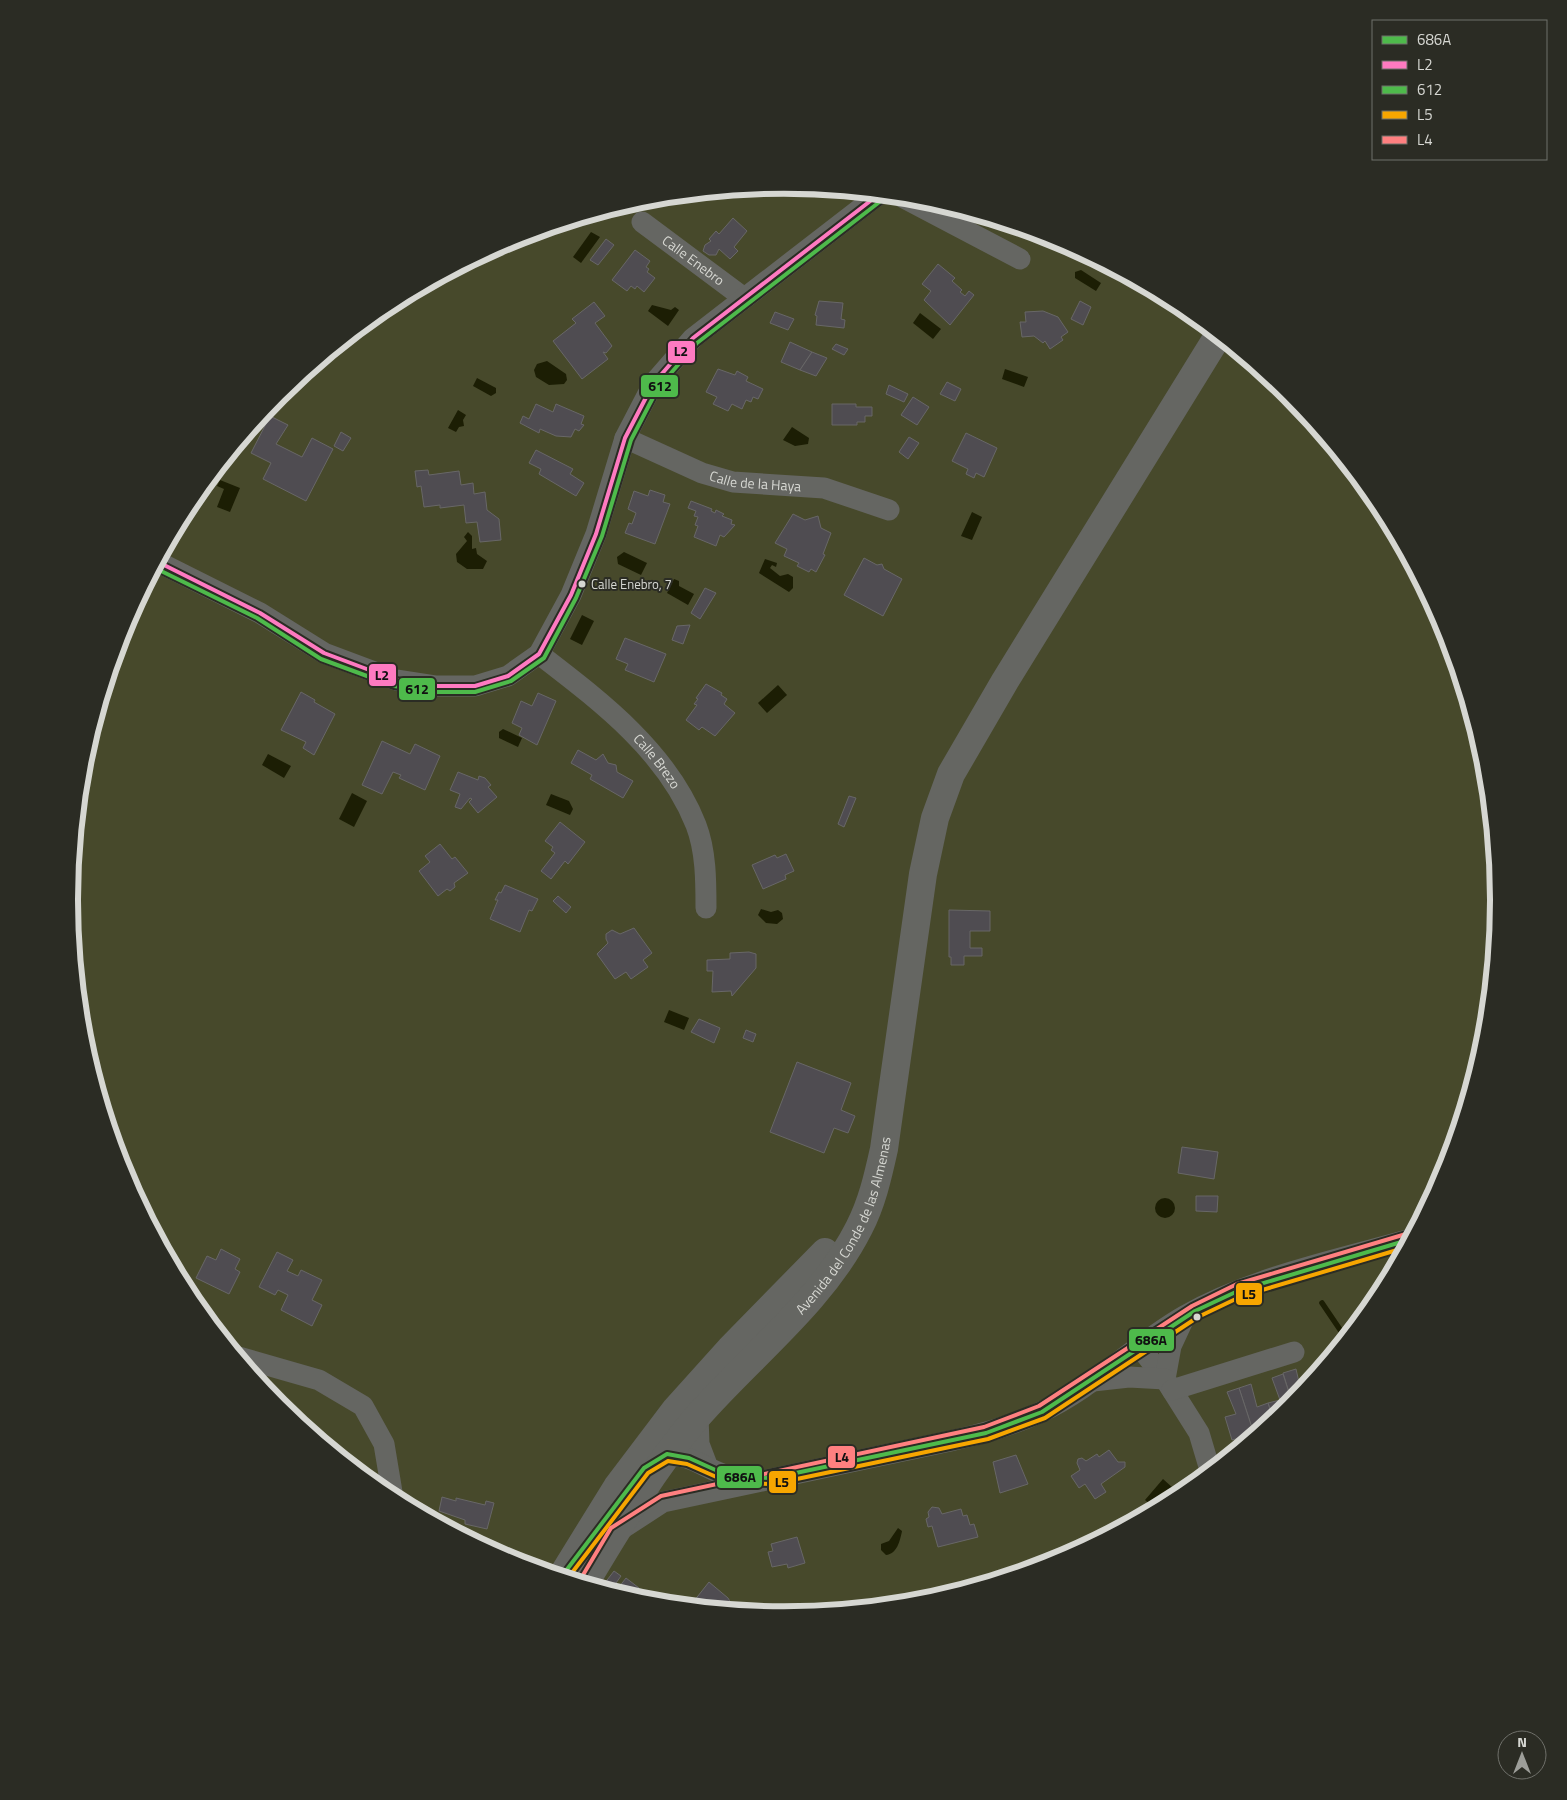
<svg xmlns="http://www.w3.org/2000/svg" width="1567" height="1800" viewBox="0 0 1567 1800" font-family="'Titillium Web',sans-serif">
  <style>
    .green { fill: #47492b }
    .water { fill: #1c1e04 }
    .lines { fill: none; stroke-linecap: round; stroke-linejoin: round }
    .stream { stroke: #1c1e04; stroke-width: 5.5 }
    .building { fill: #4f4c51; stroke: #686767 }
    .minor { stroke: #656662; stroke-width: 21 }
    .secondary { stroke: #656662; stroke-width: 28 }
    .bus-1-casing { stroke: #2b2c24; stroke-width: 8 }
    .bus-2-casing { stroke: #2b2c24; stroke-width: 8 }
    .bus-3-casing { stroke: #2b2c24; stroke-width: 8 }
    .bus-4-casing { stroke: #2b2c24; stroke-width: 8 }
    .bus-5-casing { stroke: #2b2c24; stroke-width: 8 }
    .bus-1 { stroke: #4eba4b; stroke-width: 4 }
    .bus-2 { stroke: #fe7ac1; stroke-width: 4 }
    .bus-3 { stroke: #4eba4b; stroke-width: 4 }
    .bus-4 { stroke: #f7a600; stroke-width: 4 }
    .bus-5 { stroke: #ff8080; stroke-width: 4 }
    .bus-dot { fill: #d6d7d2; stroke: #2b2c24; stroke-width: 2 }
    .labels { text-anchor: middle; stroke-width: 4; stroke-linejoin: round; paint-order: stroke }
    .bus-label { font-size: 13px; fill: #d6d7d2; stroke: #2b2c24; text-anchor: start }
    .street-label { font-size: 14px; fill: #d6d7d2; stroke: #2b2c24 }
    .rim { fill: none; stroke: #d6d7d2; stroke-width: 6 }
    .line-badge { stroke: #2b2c24; stroke-width: 2 }
    .pale-badge-label { font-size: 14px; text-anchor: middle; font-weight: bold; fill: #111 }
  </style>
  <rect width="100%" height="100%" fill="#343430"/>
  <!-- green -->
  <circle class="green" cx="784" cy="900" r="712"/>
  <!-- water -->
  <g class="water">
    <path d="M591,232L600,237L581,263L573,257Z"/>
    <path d="M1081,270L1101,283L1096,291L1075,278V272Z"/>
    <path d="M652,305L671,310L675,307L679,310L668,326L648,311Z"/>
    <path d="M920,313L941,329L933,339L913,323Z"/>
    <path d="M547,361L566,374L567,380L564,384L549,385L536,377L534,370L537,364Z"/>
    <path d="M1005,369L1028,377L1024,387L1002,379Z"/>
    <path d="M477,378L496,388V393L491,396L473,386Z"/>
    <path d="M458,410L466,415L463,420L464,426L459,427L456,432L448,428Z"/>
    <path d="M792,427L809,438L808,444L795,446L783,440Z"/>
    <path d="M220,480L240,488L230,512L217,507L224,489L217,486Z"/>
    <path d="M972,512L982,517L972,540L961,536Z"/>
    <path d="M468,532L472,536V549L476,548L477,554L487,561L483,569H467L457,562L456,554L467,541L464,537Z"/>
    <path d="M624,552L647,563L641,575L618,564L617,557Z"/>
    <path d="M765,559L777,563L776,567L772,565L770,568L780,576L788,574L793,577V588L789,592L759,573Z"/>
    <path d="M674,579L679,581V586L694,594L688,605L667,593Z"/>
    <path d="M582,615L594,621L582,645L570,639Z"/>
    <path d="M778,685L787,695L767,713L758,703Z"/>
    <path d="M503,729L522,738L518,747L499,738V732Z"/>
    <path d="M268,754L291,766L284,778L262,765Z"/>
    <path d="M352,793L367,801L354,827L339,819Z"/>
    <path d="M551,794L569,801L573,809L570,815L546,805Z"/>
    <path d="M761,909L771,912L778,910L782,913L783,919L777,924L766,923L758,915Z"/>
    <path d="M669,1010L689,1018L684,1030L664,1022Z"/>
    <circle cx="1165" cy="1208" r="10"/>
    <path d="M1163,1479L1173,1488L1154,1508L1145,1500Z"/>
    <path d="M898,1528L902,1531C900,1541 897,1554 886,1555L881,1550V1544L889,1541Z"/>
  </g>
  <g class="lines">
    <!-- stream -->
    <path class="stream" d="M1322,1303L1345,1337"/>
  </g>
  <!-- building -->
  <g class="building">
    <path d="M733,218L747,231L734,247L738,251L730,259L719,249L716,255H709L703,251L705,245L711,241L709,239L716,231L719,234Z"/>
    <path d="M606,239L614,245L598,265L590,260Z"/>
    <path d="M635,250L650,261L646,267L649,269L647,272L655,278L644,292L637,286L635,289L631,286L627,291L612,280Z"/>
    <path d="M938,264L955,278L952,281L962,290L960,292L965,296L969,291L974,295L950,325L924,300L931,291L922,284Z"/>
    <path d="M819,301L843,303L841,319L845,320L844,328L816,325L817,316L815,315Z"/>
    <path d="M1080,301L1091,307L1083,325L1071,319Z"/>
    <path d="M594,302L605,316L595,323L612,346L606,353L603,352L608,359L582,379L553,341L576,323L572,319Z"/>
    <path d="M1043,311L1058,317L1068,332L1061,337L1063,340L1050,349L1045,341L1043,343L1034,336L1022,337L1020,322H1026L1025,312Z"/>
    <path d="M775,312L794,319L788,330L770,323Z"/>
    <path d="M790,342L812,352L800,370L781,362Z"/>
    <path d="M836,344L848,349L844,355L832,349Z"/>
    <path d="M812,352L827,358L816,376L800,370Z"/>
    <path d="M718,369L735,375L737,371L748,377L746,381L763,389L758,399L753,397L751,402L746,400L742,409L732,404L728,411L713,404L717,397L706,392Z"/>
    <path d="M947,382L961,389L955,401L940,394Z"/>
    <path d="M889,385L908,394L904,402L886,394Z"/>
    <path d="M913,397L929,407L917,425L901,415Z"/>
    <path d="M536,404L553,412L556,404L584,416L581,424L584,425L579,431L575,429L571,437L556,436L540,429L539,433L520,423L523,416L529,419Z"/>
    <path d="M832,404H856V407H872V416H865V422H857V425H832Z"/>
    <path d="M270,416L288,425L276,444L302,457L312,438L333,449L306,501L263,479L271,463L251,453Z"/>
    <path d="M341,432L351,438L343,451L334,446Z"/>
    <path d="M966,433L997,448L984,477L976,473L974,478L966,474L968,469L952,461Z"/>
    <path d="M909,437L919,443L908,459L899,452Z"/>
    <path d="M536,450L573,469L570,474L584,483L576,496L539,474L541,469L529,463Z"/>
    <path d="M428,470L429,475L459,471L461,485L473,483L474,494L485,492L487,510L499,519L501,540L480,542L477,522L466,523L464,505L440,508V505L424,507L421,486L417,487L415,471Z"/>
    <path d="M650,490L665,495L663,502L670,504L655,544L625,533L629,523L632,524L636,513L628,509L634,491L648,496Z"/>
    <path d="M691,501L712,509L711,511L715,513L716,510L724,514L722,516L732,520L731,524L735,525L724,537L720,535L716,546L694,537L698,526L695,525L698,517L694,516L696,511L688,508Z"/>
    <path d="M793,514L805,520L818,516L821,528L831,533L823,554L825,555L816,572L811,569L809,572L797,566L799,563L784,556L787,549L775,543Z"/>
    <path d="M864,558L877,565L882,564L884,569L902,579L883,616L844,595Z"/>
    <path d="M705,588L716,593L700,619L691,613Z"/>
    <path d="M690,625L683,644L672,640L677,626Z"/>
    <path d="M625,638L666,654L654,682L625,670L628,664L616,659Z"/>
    <path d="M706,684L722,693L721,695L727,699L724,704L735,713L715,736L702,727L699,730L686,720L697,705L694,704L698,699L696,698Z"/>
    <path d="M301,692L315,700L314,702L335,714L314,755L303,748L306,742L281,730Z"/>
    <path d="M538,693L556,701L537,745L519,735L522,728L512,723L521,701L532,706Z"/>
    <path d="M382,741L410,754L415,744L440,756L425,790L399,778L401,775L393,772L382,794L362,785Z"/>
    <path d="M578,750L596,760L603,754L608,763L616,765L617,772L633,781L623,798L590,779L592,775L571,763Z"/>
    <path d="M458,772L478,780L479,776L485,778L491,785L488,787L497,797L478,813L469,802L472,799L470,798L461,809L455,807L460,794L450,790Z"/>
    <path d="M849,796L856,798L844,827L838,824Z"/>
    <path d="M560,822L585,842L568,864L565,861L551,879L541,871L555,853L551,850L553,847L545,841Z"/>
    <path d="M440,844L452,859L455,857L468,873L454,883L455,887L450,891L447,889L438,896L419,871L430,862L425,856Z"/>
    <path d="M786,854L794,871L785,875L786,879L763,889L752,865L775,855L777,858Z"/>
    <path d="M505,885L538,899L532,911L529,910L520,932L490,919L498,900H495L499,892L501,893Z"/>
    <path d="M558,896L571,907L566,913L553,901Z"/>
    <path d="M949,910L990,911V931H970V948H982V956H964V965H951V957H949Z"/>
    <path d="M634,928L652,953L643,960L648,967L631,979L626,972L615,979L597,954L608,943L606,939V934L612,930L620,934Z"/>
    <path d="M749,952L756,954V968L732,996L731,991L712,992L713,971H707V960L730,959V953Z"/>
    <path d="M699,1019L720,1028L714,1043L691,1032Z"/>
    <path d="M746,1030L756,1034L753,1042L743,1038Z"/>
    <path d="M797,1062L851,1083L841,1110L855,1116L848,1133L834,1128L824,1153L770,1132Z"/>
    <path d="M1182,1147L1218,1152L1214,1179L1178,1173Z"/>
    <path d="M1196,1196H1218L1217,1212L1196,1211Z"/>
    <path d="M221,1249L240,1259L235,1269L240,1272L229,1294L196,1278L207,1256L216,1260Z"/>
    <path d="M277,1252L293,1260L287,1271L298,1276L301,1270L322,1280L312,1300L322,1305L312,1326L281,1310L288,1295L278,1290L275,1295L259,1287Z"/>
    <path d="M170,1262L180,1267L177,1274Z"/>
    <path d="M1296,1369L1301,1391L1292,1402L1283,1373Z"/>
    <path d="M1283,1374L1292,1402L1273,1419L1268,1403L1280,1400L1272,1378Z"/>
    <path d="M1251,1384L1257,1407L1268,1403L1273,1419L1254,1434L1239,1388Z"/>
    <path d="M1239,1388L1254,1434L1244,1440L1243,1437L1232,1440L1225,1417L1236,1414L1227,1392Z"/>
    <path d="M1109,1450L1118,1462H1125V1467L1101,1484L1106,1492L1095,1499L1085,1484L1079,1488L1071,1476L1080,1470L1077,1463L1078,1459L1082,1458L1086,1461L1097,1454L1099,1457Z"/>
    <path d="M1016,1455L1028,1484L1000,1493L993,1462Z"/>
    <path d="M442,1497L456,1501V1498L485,1505L486,1501L494,1503L487,1529L465,1524V1520L439,1511Z"/>
    <path d="M932,1507L939,1508L942,1514L961,1509L963,1516L967,1515L970,1525L974,1524L978,1537L938,1547L932,1526L928,1527L926,1519L929,1517L928,1512Z"/>
    <path d="M797,1537L805,1563L788,1568L787,1564L772,1567L768,1552L773,1551L771,1544Z"/>
    <path d="M614,1571L621,1576L616,1583L619,1585L614,1592L601,1588Z"/>
    <path d="M626,1578L639,1588L632,1597L615,1592Z"/>
    <path d="M709,1582L728,1598L735,1610L690,1606Z"/>
  </g>
  <g class="lines">
    <!-- minor -->
    <g class="minor">
      <path d="M902,197L1020,259"/>
      <path id="s1" d="M642,222L744,298"/>
      <path id="s2" d="M625,438L702,473L733,482L824,488L889,510"/>
      <path d="M158,562L260,613L324,653L396,680L435,686H475L508,676L539,654L571,595L596,534L625,438L653,384L693,338L878,195"/>
      <path id="s3" d="M539,654C600,701 667,751 696,825C706,851 706,881 706,908"/>
      <path d="M1139,1346L1165,1379L1199,1433L1210,1470"/>
      <path d="M239,1357L319,1380L363,1406L384,1444L393,1498"/>
      <path d="M1165,1379L1171,1346L1185,1316"/>
      <path d="M1093,1381L1129,1377L1165,1379"/>
      <path d="M1172,1390L1294,1352"/>
      <path d="M698,1416L699,1444L707,1465"/>
      <path d="M655,1461C685,1445 704,1471 732,1477C738,1478 745,1477 751,1477"/>
      <path d="M620,1530L663,1502C735,1486 807,1471 879,1456C934,1444 990,1436 1041,1412C1093,1388 1135,1344 1184,1316C1251,1278 1335,1260 1408,1240"/>
    </g>
    <!-- secondary -->
    <g class="secondary">
      <path d="M562,1576L617,1487L676,1409L730,1349L825,1252"/>
      <path id="s4" d="M585,1583C619,1526 654,1468 697,1417C751,1355 821,1303 859,1228C872,1203 878,1176 884,1149L923,874L935,818L951,774L1005,681L1218,336"/>
    </g>
    <defs>
      <path id="bus-1" d="M562,1576L644,1468L667,1454L689,1458L731,1477L772,1478L986,1433L1042,1412L1195,1311L1240,1290L1408,1240"/>
      <path id="bus-2" d="M158,562L260,613L324,653L396,680L435,686H475L508,676L539,654L571,595L596,534L625,438L653,384L693,338L878,195"/>
      <path id="bus-3" d="M155,568L257,618L321,659L394,686L435,692H475L511,681L544,658L576,598L602,536L631,440L658,388L697,343L882,200"/>
      <path id="bus-4" d="M568,1578L648,1473L668,1461L687,1464L730,1483L773,1484L988,1439L1045,1418L1198,1317L1242,1296L1404,1248"/>
      <path id="bus-5" d="M580,1580L611,1528L661,1496L984,1427L1039,1406L1192,1306L1237,1284L1406,1234"/>
    </defs>
    <!-- bus-1 casing -->
    <use href="#bus-1" class="bus-1-casing"/>
    <!-- bus-2 casing -->
    <use href="#bus-2" class="bus-2-casing"/>
    <!-- bus-3 casing -->
    <use href="#bus-3" class="bus-3-casing"/>
    <!-- bus-4 casing -->
    <use href="#bus-4" class="bus-4-casing"/>
    <!-- bus-5 casing -->
    <use href="#bus-5" class="bus-5-casing"/>
    <!-- bus-1 -->
    <use href="#bus-1" class="bus-1"/>
    <!-- bus-2 -->
    <use href="#bus-2" class="bus-2"/>
    <!-- bus-3 -->
    <use href="#bus-3" class="bus-3"/>
    <!-- bus-4 -->
    <use href="#bus-4" class="bus-4"/>
    <!-- bus-5 -->
    <use href="#bus-5" class="bus-5"/>
  </g>
  <!-- markers -->
  <g class="bus-dot">
    <circle cx="582" cy="584" r="4.5"/>
    <circle cx="1197" cy="1317" r="4.5"/>
  </g>
  <g class="labels">
    <!-- bus labels -->
    <g class="bus-label">
      <text x="591" y="589">Calle Enebro, 7</text>
    </g>
    <!-- street labels -->
    <g class="street-label">
      <text dy="5" stroke="none"><textPath href="#s1" startOffset="64">Calle Enebro</textPath></text>
      <text dy="5" stroke="none"><textPath href="#s2" startOffset="139">Calle de la Haya</textPath></text>
      <text dy="5" stroke="none"><textPath href="#s3" startOffset="160">Calle Brezo</textPath></text>
      <text dy="5" stroke="none"><textPath href="#s4" startOffset="446">Avenida del Conde de las Almenas</textPath></text>
    </g>
  </g>
  <!-- crop -->
  <path d="M0 0H1567V1800H0ZM78 900a706 706 0 1 1 1412 0a706 706 0 1 1-1412 0Z" fill="#2b2c24" fill-rule="evenodd"/>
  <path class="rim" d="M78 900a706 706 0 1 1 1412 0a706 706 0 1 1-1412 0Z"/>
  <g class="line-badge">
    <rect x="667" y="340" width="29" height="24" rx="5" fill="#fe7ac1"/>
    <rect x="640" y="374" width="39" height="24" rx="5" fill="#4eba4b"/>
    <rect x="368" y="663" width="29" height="24" rx="5" fill="#fe7ac1"/>
    <rect x="398" y="677" width="38" height="24" rx="5" fill="#4eba4b"/>
    <rect x="1235" y="1282" width="28" height="24" rx="5" fill="#f7a600"/>
    <rect x="1128" y="1328" width="47" height="24" rx="5" fill="#4eba4b"/>
    <rect x="827" y="1445" width="29" height="24" rx="5" fill="#ff8080"/>
    <rect x="716" y="1465" width="47" height="24" rx="5" fill="#4eba4b"/>
    <rect x="768" y="1470" width="29" height="24" rx="5" fill="#f7a600"/>
  </g>
  <g class="pale-badge-label">
    <text x="681" y="356">L2</text>
    <text x="660" y="391">612</text>
    <text x="382" y="680">L2</text>
    <text x="417" y="694">612</text>
    <text x="1249" y="1299">L5</text>
    <text x="1151" y="1345">686A</text>
    <text x="842" y="1462">L4</text>
    <text x="740" y="1482">686A</text>
    <text x="782" y="1487">L5</text>
  </g>
  <!-- legend -->
  <rect x="1372" y="20" width="175" height="140" fill="#2b2c24" stroke="#6f706a"/>
  <rect x="1382" y="36" width="25" height="8" fill="#4eba4b" stroke="#6f706a"/>
  <text x="1417" y="45" font-size="15" fill="#d6d7d2">686A</text>
  <rect x="1382" y="61" width="25" height="8" fill="#fe7ac1" stroke="#6f706a"/>
  <text x="1417" y="70" font-size="15" fill="#d6d7d2">L2</text>
  <rect x="1382" y="86" width="25" height="8" fill="#4eba4b" stroke="#6f706a"/>
  <text x="1417" y="95" font-size="15" fill="#d6d7d2">612</text>
  <rect x="1382" y="111" width="25" height="8" fill="#f7a600" stroke="#6f706a"/>
  <text x="1417" y="120" font-size="15" fill="#d6d7d2">L5</text>
  <rect x="1382" y="136" width="25" height="8" fill="#ff8080" stroke="#6f706a"/>
  <text x="1417" y="145" font-size="15" fill="#d6d7d2">L4</text>
  <!-- north arrow -->
  <g transform="translate(1522 1755)"><circle r="24" fill="#2b2c24" stroke="#6f706a"/>
  <path d="M0-4L9 19L0 12L-9 19Z" fill="#9d9e99"/>
  <text y="-8" font-size="14" font-weight="bold" text-anchor="middle" fill="#d6d7d2">N</text>
  </g>
</svg>
